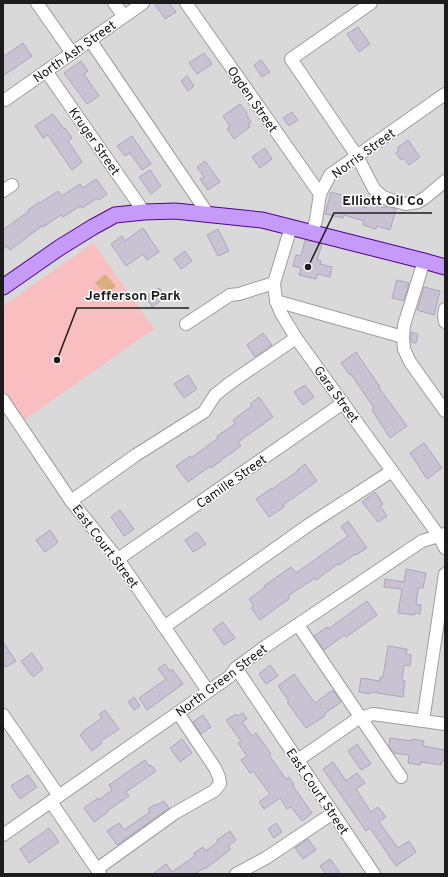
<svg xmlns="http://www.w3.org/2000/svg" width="448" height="877" viewBox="0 0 448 877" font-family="Overpass,sans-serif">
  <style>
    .residential { fill: #d9d9da }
    .park { fill: #f8bec0 }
    .pitch { fill: #dbae80 }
    .building { fill: #c8c2d3; stroke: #ada4be }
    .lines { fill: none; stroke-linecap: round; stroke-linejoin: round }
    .minor-casing { stroke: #9d9d9d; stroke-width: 14 }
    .major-casing { stroke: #510390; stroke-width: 17 }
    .minor { stroke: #fff; stroke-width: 12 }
    .major { stroke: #c59af9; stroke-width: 15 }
    .labels { text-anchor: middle; stroke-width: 3; stroke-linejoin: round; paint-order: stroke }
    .street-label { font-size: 13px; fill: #1c1c1c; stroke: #fff }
    .leader { fill: none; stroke: #1c1c1c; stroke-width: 1.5 }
    .callout-dot { fill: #1c1c1c; stroke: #fff; stroke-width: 1.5 }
    .callout-label { font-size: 14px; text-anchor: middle; font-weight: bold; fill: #1c1c1c; stroke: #fff; stroke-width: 3; stroke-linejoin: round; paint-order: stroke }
  </style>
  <rect width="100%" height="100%" fill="#e8e1ed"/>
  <!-- residential -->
  <rect class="residential" x="3" y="3" width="442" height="871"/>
  <!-- park -->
  <path class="park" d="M93,243L154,329L24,420L3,390V306Z"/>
  <!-- pitch -->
  <path class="pitch" d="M105,274L116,286L106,295L95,283Z"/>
  <!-- building -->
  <g class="building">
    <path d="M154,3H169L176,12L165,19Z"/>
    <path d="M358,27L370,44L359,52L347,34Z"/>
    <path d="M23,43L32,56L3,76V57Z"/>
    <path d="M204,53L212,64L197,74L189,63Z"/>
    <path d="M261,60L270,72L262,77L254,65Z"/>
    <path d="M81,61L88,71L84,74L99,96L87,104L64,73Z"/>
    <path d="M187,76L194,86L188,91L181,81Z"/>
    <path d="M240,104L247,113L246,114L251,122L248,124L250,127L234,139L227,129L230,126L223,116Z"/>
    <path d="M292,112L298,120L289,126L283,118Z"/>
    <path d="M53,114L64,129L65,128L72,138L68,141L82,162L72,170L48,135L43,138L35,126Z"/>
    <path d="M132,136L151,164L142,170L130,153L125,156L117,146Z"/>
    <path d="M408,140L420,157L409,165L404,158L401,160L396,153L399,150L397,148Z"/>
    <path d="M265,148L272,159L260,168L252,157Z"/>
    <path d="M205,161L220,182L208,190L200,179L204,177L197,167Z"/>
    <path d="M150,170L161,186L151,194L139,177Z"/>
    <path d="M96,179L107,194L99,200L97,198L82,208L80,206L63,217L61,215L43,227L42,226L10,250L7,246L3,249V230L29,211L28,210L39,202L40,203L58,191L62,196L80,184L83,188Z"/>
    <path d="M331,192L349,197L347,203L367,208L369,204L385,208V206L396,209L390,230L377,226L376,229L363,225L364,221L344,215L343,218L325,214Z"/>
    <path d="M143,228L159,252L147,260L143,254L126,266L111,244L122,236L125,241Z"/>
    <path d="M218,229L229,251L218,256L207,235Z"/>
    <path d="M305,240L322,244L317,260L321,261L320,264L332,267L330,277L318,274L316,279L299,275L301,268L293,266L296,255L301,256Z"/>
    <path d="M185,251L192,261L181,269L174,259Z"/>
    <path d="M397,280L409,283L404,301L392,298Z"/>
    <path d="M424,287L440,291L434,315L417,310Z"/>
    <path d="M159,288L166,297L152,307L146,297Z"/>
    <path d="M411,332L418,334L416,343L411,342Z"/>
    <path d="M263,333L272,345L255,357L247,345Z"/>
    <path d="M356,352L380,387L379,388L407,426L390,438L372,410L374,408L351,374L350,375L341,363Z"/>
    <path d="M188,375L197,389L184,398L174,384Z"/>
    <path d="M305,385L314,397L303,405L294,392Z"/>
    <path d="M259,397L273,417L238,442L241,446L221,460V461L211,468L210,466L188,482L176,466L190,456L191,458L218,438L217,436L235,424L233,420L252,406L250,404Z"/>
    <path d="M424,443L442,468L427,479L410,453Z"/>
    <path d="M305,464L317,481L283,505L284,507L269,517L256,499L272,488V489L298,471L297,470Z"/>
    <path d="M375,492L383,504L380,506L387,516L378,522L362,502Z"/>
    <path d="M120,510L134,529L124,536L111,517Z"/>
    <path d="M348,521L367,548L356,555L355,554L339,565L338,564L316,580L315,578L288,596L290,598L260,620L251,608L254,606L249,599L265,587L264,586L291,567L296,573L348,536L341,527Z"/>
    <path d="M50,530L58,542L45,552L36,540Z"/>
    <path d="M197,532L206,544L193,552L185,540Z"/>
    <path d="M406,569L426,573L423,588H418L416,604L421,605L420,614L415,613L414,615L398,613L402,589L384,587L385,579L404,582Z"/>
    <path d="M367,601L377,615L346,637L344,635L324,650L314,636L327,627L328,629Z"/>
    <path d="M223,622L235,638L224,645L213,629Z"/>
    <path d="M3,642L16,661L6,667L3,662Z"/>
    <path d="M388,646L407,649L406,654L411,655L410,666L404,665L402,680L405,681L403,697L371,692L370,694L359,692L361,678L380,681V677H383Z"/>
    <path d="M32,653L43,669L33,677L21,661Z"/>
    <path d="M165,664L170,671L172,669L183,684L147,710L139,698L166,679L158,669Z"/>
    <path d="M270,665L278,676L266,684L259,674Z"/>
    <path d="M294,674L315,703L333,690L341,702L324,714L325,716L306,728L287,702L289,701L278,686Z"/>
    <path d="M134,697L140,706L134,710L128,702Z"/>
    <path d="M105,710L119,729L101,741L102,743L92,751L80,735L83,733L82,732L102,718L99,714Z"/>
    <path d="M243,713L247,719L242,722L252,736L256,733L264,744L271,754L269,755L286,779L289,777L294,785L293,786L312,813L302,821L292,808L291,807L287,809L280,798L264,809L259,802L270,794L253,771L250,773L241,760L247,756L238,743L241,741L226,720L236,714L238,716Z"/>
    <path d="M203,715L211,727L201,734L193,722Z"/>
    <path d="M390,738L412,741V739L424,741L423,746L445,750V761H442L441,765L421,762L420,765L408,763L409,755L394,753L389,746Z"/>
    <path d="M182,739L192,753L180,762L170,748Z"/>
    <path d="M357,744L371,764L361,770L348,751Z"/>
    <path d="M145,760L149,766L151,765L156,771L126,792L129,796L107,811L108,812L94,822L84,808L98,798L99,800L112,790L109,785Z"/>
    <path d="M333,762L346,781L357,773L365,783L356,789L371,812L378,807L386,817L379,822L398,848L409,841L416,852L396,866L370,828L366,831L323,769Z"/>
    <path d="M28,775L37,787L20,799L11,786Z"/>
    <path d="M164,801L169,808L117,845L107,831L119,823L124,830L150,812L148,809L156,804L157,805Z"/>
    <path d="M276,823L282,832L274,838L268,829Z"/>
    <path d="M49,828L59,842L29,863L20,849Z"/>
    <path d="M230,831L236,840L228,846L231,849L205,869L204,868L195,874H153L166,864L172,872L195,856L194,853L203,847L205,851L218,842L217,840Z"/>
    <path d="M308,839L316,850L303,859L295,848Z"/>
    <path d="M330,859L341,874H326L320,866Z"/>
  </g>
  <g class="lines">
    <defs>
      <g id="minor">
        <path d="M37,3L72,53"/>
        <path d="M114,3L124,16"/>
        <path d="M186,3L320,194"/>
        <path d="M371,3L291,59L357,156L374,189L383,197L394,201L406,204L418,202L426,197L445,181"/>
        <path d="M90,40L208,214"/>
        <path d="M46,71L144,212"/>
        <path d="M5,100L143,3"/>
        <path d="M3,191L12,185"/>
        <path d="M291,227L274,283L276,301L281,313L296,338L439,536L445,548"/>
        <path d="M312,233L316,220L320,194L330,175L445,94"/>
        <path d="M424,261L404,325L403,337L404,349L410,362L445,411"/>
        <path d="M276,301L403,337"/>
        <path d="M445,309L444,315L445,322"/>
        <path d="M186,324L230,295L239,294L274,283"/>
        <path d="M3,400L71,501L118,559L208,691"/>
        <path d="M71,501L136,455L204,412L215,395L230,383L296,338"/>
        <path d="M118,559L343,403"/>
        <path d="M298,625L401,777"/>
        <path d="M164,627L310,524L392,471"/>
        <path d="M236,668L374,874"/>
        <path d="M3,715L59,796"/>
        <path d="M423,721L445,574"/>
        <path d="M298,760L356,720L373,714L445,724"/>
        <path d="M51,802L100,874"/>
        <path d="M3,835L229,677L236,668L266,646L422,541L445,534"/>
        <path d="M97,869L175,813L214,791L220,784L219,777L215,768L178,713"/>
        <path d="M236,874L266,858L333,813"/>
      </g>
      <path id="major" d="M3,287L59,248L93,227L115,215L144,212L175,211L262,220L424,261L445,267"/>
    </defs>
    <!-- minor casing -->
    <use href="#minor" class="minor-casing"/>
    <!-- major casing -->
    <use href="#major" class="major-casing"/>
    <!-- minor -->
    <use href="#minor" class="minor"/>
    <!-- major -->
    <use href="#major" class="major"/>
  </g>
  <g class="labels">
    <!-- street labels -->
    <g class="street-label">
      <text transform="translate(74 51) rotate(-35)" y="5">North Ash Street</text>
      <text transform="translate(253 99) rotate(55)" y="5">Ogden Street</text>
      <text transform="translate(95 141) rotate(55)" y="5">Kruger Street</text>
      <text transform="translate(363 153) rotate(-36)" y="5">Norris Street</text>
      <text transform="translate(337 394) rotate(54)" y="5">Gara Street</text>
      <text transform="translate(231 481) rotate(-35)" y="5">Camille Street</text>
      <text transform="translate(106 546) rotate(53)" y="5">East Court Street</text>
      <text transform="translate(221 680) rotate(-37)" y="5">North Green Street</text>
      <text transform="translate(318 791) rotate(56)" y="5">East Court Street</text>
    </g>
  </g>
  <!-- callouts -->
  <path class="leader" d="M308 267L334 213H432M57 360L77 308H189"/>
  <g class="callout-dot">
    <circle cx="308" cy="267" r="4"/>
    <circle cx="57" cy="360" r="4"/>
  </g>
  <g class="callout-label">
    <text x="383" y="205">Elliott Oil Co</text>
    <text x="133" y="300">Jefferson Park</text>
  </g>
  <!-- border -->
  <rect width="448" height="877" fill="none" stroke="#1c1c1c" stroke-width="8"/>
</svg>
